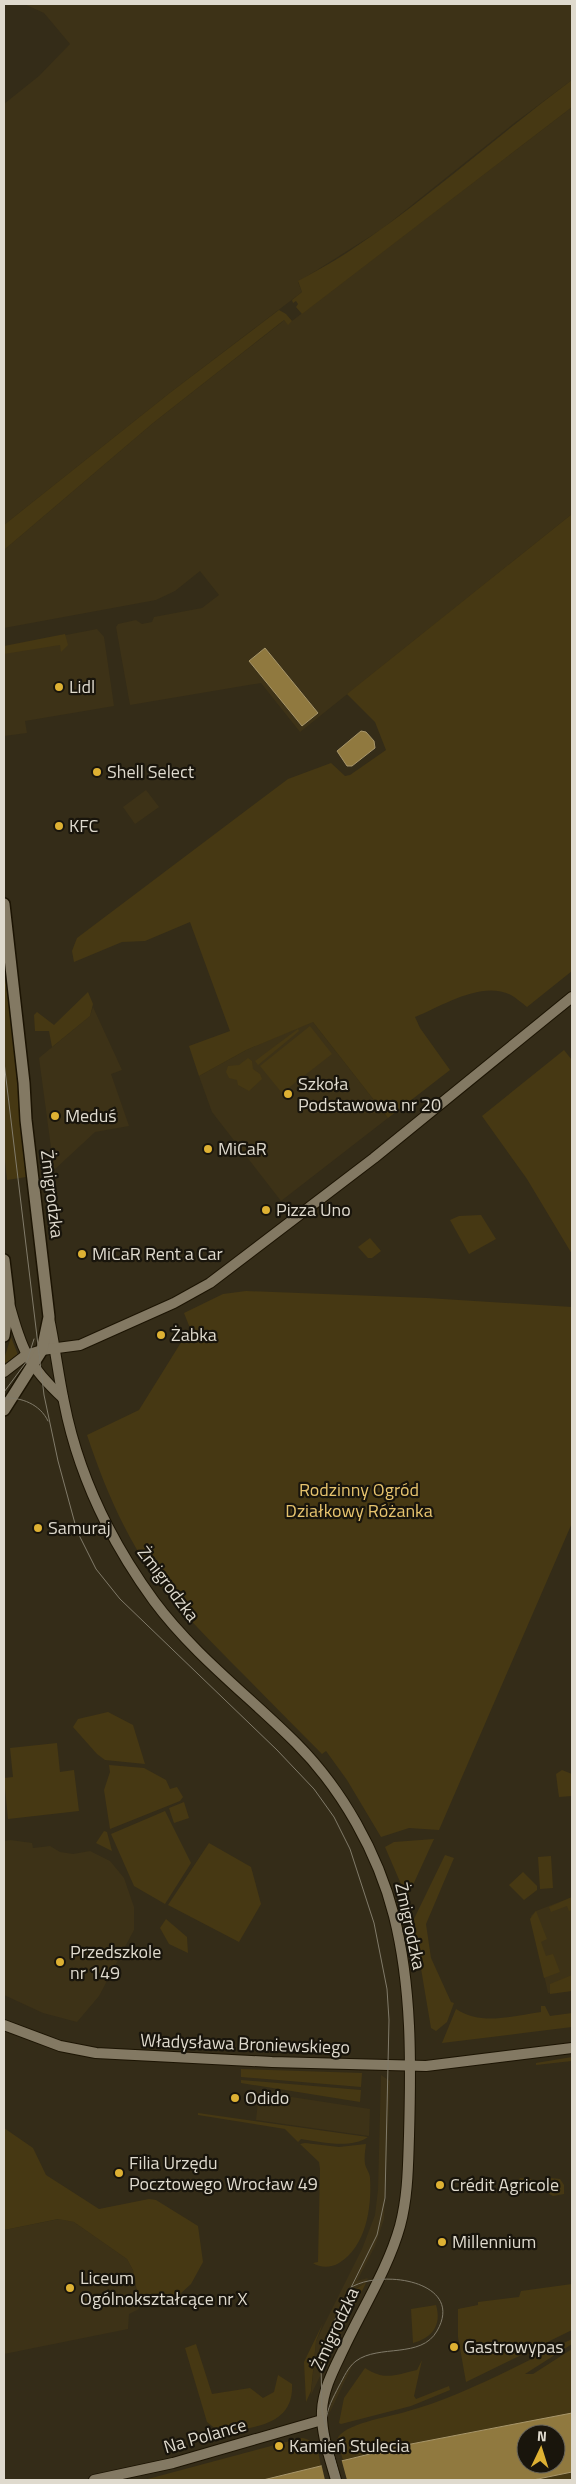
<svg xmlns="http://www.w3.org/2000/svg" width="576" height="2484" viewBox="0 0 576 2484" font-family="'Titillium Web',sans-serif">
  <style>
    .built { fill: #3d3217 }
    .green { fill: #463813 }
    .water { fill: #90793f; stroke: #a8966a; fill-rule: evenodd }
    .pier { fill: #342c18 }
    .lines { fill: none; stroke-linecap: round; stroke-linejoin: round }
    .tertiary-casing { stroke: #1c1403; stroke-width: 12 }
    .secondary-casing { stroke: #1c1403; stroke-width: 14 }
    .tertiary { stroke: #837963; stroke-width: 10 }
    .secondary { stroke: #837963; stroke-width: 11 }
    .tram { stroke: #817b6a; stroke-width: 1 }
    .poi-dot { fill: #deb133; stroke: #19150c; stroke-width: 2 }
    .labels { text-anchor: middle; stroke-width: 4.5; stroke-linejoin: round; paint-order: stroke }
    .poi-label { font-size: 18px; fill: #dfdace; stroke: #19150c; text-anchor: start }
    .street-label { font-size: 18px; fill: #dfdace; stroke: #19150c }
    .park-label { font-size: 18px; fill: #e6c36e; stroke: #19150c }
  </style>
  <rect width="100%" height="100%" fill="#342c18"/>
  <!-- built -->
  <g class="built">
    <path d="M24,4H572V80L513,124L382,229L298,282L302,292L171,392L4,525V104L39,76L70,44L44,13Z"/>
    <path d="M572,107V514L300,732L261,683L130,705L116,627L118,624L136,620L142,624L152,622L154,617L202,608L219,595L200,571L175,591L156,600L4,628V550L153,423L282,322L284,320L288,324Z"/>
    <path d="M97,629L104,637L114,706L25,721L27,733L4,736V647Z"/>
    <path d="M146,790L159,807L135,824L123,807Z"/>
    <path d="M93,1007L122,1070L111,1074L129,1126L95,1132L54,1170L39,1058L90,1016Z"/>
    <path d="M310,1022H313L388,1118L281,1201L212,1112L199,1076L246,1050Z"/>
    <path d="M10,1840L32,1843L33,1848L50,1846L60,1852L73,1854L90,1851L110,1861L124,1878L134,1907V1930L99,1996L77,2022L43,2013L4,1995V1841Z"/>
    <path d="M572,1897V1991L548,1993L531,1916L536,1911Z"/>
    <path d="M381,2075L390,2081L384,2219L375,2246L357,2281L368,2278L366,2283L353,2290L336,2322L326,2352L322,2372L311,2395L316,2341L362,2249L375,2215L378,2190Z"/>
    <path d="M259,2092L370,2109L369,2136L256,2120Z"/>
    <path d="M59,2219L74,2222L127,2259L133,2270L139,2309L129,2314L128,2329L4,2354V2230Z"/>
    <path d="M354,2360L352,2366L329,2414L332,2398Z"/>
  </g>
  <!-- green -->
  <g class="green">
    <path d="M572,80V107L302,314L296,307L298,304L296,301L293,303L292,300L302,292L298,281C316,271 335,261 351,250C428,199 498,135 572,80Z"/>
    <path d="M279,310L286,314L292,321L288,325L284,320L153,423L4,550V525L171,392Z"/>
    <path d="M572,514V971L527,1007C522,1003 516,998 511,995C482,980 442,1006 415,1017L420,1028L450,1070L388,1118L313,1022L246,1050L199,1076L189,1046L230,1031L190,922L145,941L122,942L74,962L72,951L77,938L288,779L331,763L345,776L350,775L386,750L375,722L347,694Z"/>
    <path d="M65,634L68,645L61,652L60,645L4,654V646Z"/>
    <path d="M4,970L17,1065L26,1177L7,1180L4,1150Z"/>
    <path d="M88,992L93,1004L90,1016L52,1047L49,1031H35L34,1015L37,1012L54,1025Z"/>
    <path d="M310,1026L332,1054L282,1093L260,1066Z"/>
    <path d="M298,1029L299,1031L258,1065L255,1061Z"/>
    <path d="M564,1050L572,1060V1254L527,1179L482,1116Z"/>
    <path d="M248,1058L252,1061L253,1069L260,1074L262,1079L249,1091L238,1085L237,1080L229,1078L226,1072L228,1066L239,1065Z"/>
    <path d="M481,1215L496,1239L469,1254L450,1220L459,1216Z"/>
    <path d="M370,1238L381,1251L372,1258H368L358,1247Z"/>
    <path d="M246,1291L427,1298L572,1307V1523L439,1830L409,1828L381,1837L347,1780L326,1751L322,1754C291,1723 260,1691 229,1660C202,1632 173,1604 151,1572C122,1529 103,1483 87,1435L139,1410L190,1328L184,1313L223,1294Z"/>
    <path d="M11,1337L18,1355L6,1365L4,1359Z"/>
    <path d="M108,1712L133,1725L145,1764L105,1760L97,1754L73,1727L78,1719Z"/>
    <path d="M57,1743L60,1772L74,1770L79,1811L8,1819L4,1778L13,1777L10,1748Z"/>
    <path d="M109,1765L144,1768L166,1780L170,1789L177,1787L183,1797L180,1801L110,1829L104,1790L110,1772Z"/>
    <path d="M562,1770L572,1774V1796L559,1797L556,1774Z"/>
    <path d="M184,1802L189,1818L174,1823L169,1808Z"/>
    <path d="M165,1811L191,1863L165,1904L134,1886L111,1834Z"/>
    <path d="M104,1831L107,1832L112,1851L96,1843Z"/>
    <path d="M434,1839L407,1898L385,1847L394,1842Z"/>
    <path d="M209,1843L251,1867L261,1904L239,1942L168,1905Z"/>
    <path d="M445,1855L454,1858L426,1924L431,1958L451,2002L454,2003L447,2022L436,2031L431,2028L413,1921Z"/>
    <path d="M551,1856L553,1888L540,1889L538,1857Z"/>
    <path d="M523,1872L537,1886V1890L524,1900L509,1885Z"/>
    <path d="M572,1897V1910L569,1911L567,1906L551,1912L549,1907Z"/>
    <path d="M536,1911L547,1939L541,1942L546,1956L553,1954L560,1972L544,1978L530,1919Z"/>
    <path d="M166,1919L187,1937L188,1953L169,1944L160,1928Z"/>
    <path d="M572,1975V1991L550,1994V1984Z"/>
    <path d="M541,2006H545L550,2016L572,2013V2027L442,2043L456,2009C482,2026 512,2016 541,2012Z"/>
    <path d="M572,2057V2061L536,2065V2063Z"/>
    <path d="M241,2069L362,2073L361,2087L241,2077Z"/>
    <path d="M241,2080L361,2090L360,2102L241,2083Z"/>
    <path d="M198,2113L368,2137C351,2149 321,2142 301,2139L298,2142L285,2129L198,2115Z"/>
    <path d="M4,2128L33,2148L46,2175L99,2209L149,2199L156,2200L198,2226L203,2262L191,2284L180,2294L139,2303L133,2270L127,2259L74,2222L58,2219L4,2230Z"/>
    <path d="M305,2143L339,2147L366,2144C365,2151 364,2158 365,2164C366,2169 370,2173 370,2178C372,2207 366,2247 339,2263C331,2268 320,2268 313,2263L318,2262L320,2169L319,2162L300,2144Z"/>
    <path d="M520,2178L531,2179L532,2191L526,2193L521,2191L518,2182Z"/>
    <path d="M550,2178L560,2179L564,2185V2194L553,2196L544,2191L545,2183Z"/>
    <path d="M366,2283L323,2369C327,2344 340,2293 366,2283Z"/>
    <path d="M572,2284V2330L466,2382L458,2337V2309L478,2305V2302L519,2297L521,2291Z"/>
    <path d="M436,2305C442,2325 432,2338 413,2343L411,2309Z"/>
    <path d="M323,2323L316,2341L311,2391L306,2402L304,2362Z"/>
    <path d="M572,2339V2344L525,2374H533L572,2349V2413L411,2444L343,2460L337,2440C341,2424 389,2417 405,2412C463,2396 518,2365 572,2339Z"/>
    <path d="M196,2344L212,2394L250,2388L263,2398L274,2392L278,2375L292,2384C294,2426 254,2426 222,2434L207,2422L185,2348Z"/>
    <path d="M422,2360L414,2396L416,2399L449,2386L450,2390L411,2406L341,2424L339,2423L344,2398L365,2368C385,2381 395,2375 417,2370Z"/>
    <path d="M301,2438C317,2439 319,2454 321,2466L263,2480H144Z"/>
    <path d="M572,2472V2480H534Z"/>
  </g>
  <!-- water -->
  <g class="water">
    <path d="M265,648L318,713L302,726L249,661Z"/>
    <path d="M361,731L366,732L374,741L375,748L352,766H347L337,751Z"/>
    <path d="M572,2413V2472L533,2480H263L411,2444ZM526,2434H556V2464H526Z"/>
  </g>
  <!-- pier -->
  <path class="pier" d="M341,2458L347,2480H325L321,2463Z"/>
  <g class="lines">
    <defs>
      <g id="tertiary">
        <path d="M9,1303C21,1348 28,1366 63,1398"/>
        <path d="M49,1318C55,1346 58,1374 64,1402C78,1474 111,1542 154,1601C194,1655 249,1696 296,1743C342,1789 378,1853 394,1916C412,1988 411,2063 409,2136C408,2166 408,2196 400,2226C388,2269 362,2309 343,2350C334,2369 323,2389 322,2411C321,2434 330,2458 336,2480"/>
        <path d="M4,1372L26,1355L42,1350L80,1345L174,1303L210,1283L374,1158L572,997"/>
        <path d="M4,2025L60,2046L96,2053L272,2062L426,2066L572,2048"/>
        <path d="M94,2480L173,2463L322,2420"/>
      </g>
      <g id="secondary">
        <path d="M4,904L24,1083L26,1120L49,1317L42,1350L4,1410"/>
        <path d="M4,1260L9,1302L4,1336"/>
      </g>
    </defs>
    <!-- tertiary casing -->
    <use href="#tertiary" class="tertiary-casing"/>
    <!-- secondary casing -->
    <use href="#secondary" class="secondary-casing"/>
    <!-- tertiary -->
    <use href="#tertiary" class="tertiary"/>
    <!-- secondary -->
    <use href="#secondary" class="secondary"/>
    <!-- tram -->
    <g class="tram">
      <path d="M4,1062L44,1395L58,1461L77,1531L96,1569L120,1599L277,1750L314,1789L334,1817L350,1849L374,1923L387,1989L389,2020L385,2198L377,2235L333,2324L321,2364L322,2412L340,2480"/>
      <path d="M4,1392L27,1361L34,1339"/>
      <path d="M4,1398C21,1397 40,1404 48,1421"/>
      <path d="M326,2422C327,2408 333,2398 339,2386C344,2377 348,2367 356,2361C379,2344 421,2359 437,2331C466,2281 380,2268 350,2288"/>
    </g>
  </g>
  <!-- markers -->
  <g class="poi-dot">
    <circle cx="59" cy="687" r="5"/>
    <circle cx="97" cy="772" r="5"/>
    <circle cx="59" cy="826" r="5"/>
    <circle cx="288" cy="1094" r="5"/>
    <circle cx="55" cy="1116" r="5"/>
    <circle cx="208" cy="1149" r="5"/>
    <circle cx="266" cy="1210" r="5"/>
    <circle cx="82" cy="1254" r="5"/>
    <circle cx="161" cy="1335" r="5"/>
    <circle cx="38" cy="1528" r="5"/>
    <circle cx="60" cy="1962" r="5"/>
    <circle cx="235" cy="2098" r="5"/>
    <circle cx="119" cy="2173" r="5"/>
    <circle cx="440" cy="2185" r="5"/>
    <circle cx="442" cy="2242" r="5"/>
    <circle cx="70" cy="2288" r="5"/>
    <circle cx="454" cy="2347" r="5"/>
    <circle cx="279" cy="2446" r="5"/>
  </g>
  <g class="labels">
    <!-- poi labels -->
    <g class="poi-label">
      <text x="69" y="693">Lidl</text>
      <text x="107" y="778">Shell Select</text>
      <text x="69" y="832">KFC</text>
      <text x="298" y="1090">Szkoła<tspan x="298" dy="21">Podstawowa nr 20</tspan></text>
      <text x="65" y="1122">Meduś</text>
      <text x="218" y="1155">MiCaR</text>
      <text x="276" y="1216">Pizza Uno</text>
      <text x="92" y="1260">MiCaR Rent a Car</text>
      <text x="171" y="1341">Żabka</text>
      <text x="48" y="1534">Samuraj</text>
      <text x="70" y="1958">Przedszkole<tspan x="70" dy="21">nr 149</tspan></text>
      <text x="245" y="2104">Odido</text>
      <text x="129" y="2169">Filia Urzędu<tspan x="129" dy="21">Pocztowego Wrocław 49</tspan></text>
      <text x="450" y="2191">Crédit Agricole</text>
      <text x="452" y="2248">Millennium</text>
      <text x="80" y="2284">Liceum<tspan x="80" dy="21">Ogólnokształcące nr X</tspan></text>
      <text x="464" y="2353">Gastrowypas</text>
      <text x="289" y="2452">Kamień Stulecia</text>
    </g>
    <!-- street labels -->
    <g class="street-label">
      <text transform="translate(52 1194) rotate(83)" y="6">Żmigrodzka</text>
      <text transform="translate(168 1584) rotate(53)" y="6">Żmigrodzka</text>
      <text transform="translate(410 1926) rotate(78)" y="6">Żmigrodzka</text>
      <text transform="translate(245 2044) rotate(2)" y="6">Władysława Broniewskiego</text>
      <text transform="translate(335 2329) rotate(-65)" y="6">Żmigrodzka</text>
      <text transform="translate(205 2436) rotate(-16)" y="6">Na Polance</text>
    </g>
    <!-- park labels -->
    <g class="park-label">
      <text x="359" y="1496">Rodzinny Ogród<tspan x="359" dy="21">Działkowy Różanka</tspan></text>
    </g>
  </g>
  <!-- border -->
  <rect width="576" height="2484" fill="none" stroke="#dfdace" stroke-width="10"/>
  <!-- north arrow -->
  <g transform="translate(541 2449) rotate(4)"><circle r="24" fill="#19150c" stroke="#68645a"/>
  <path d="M0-4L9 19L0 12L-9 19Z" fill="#deb133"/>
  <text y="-8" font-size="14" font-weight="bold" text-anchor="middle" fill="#dfdace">N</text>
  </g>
</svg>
